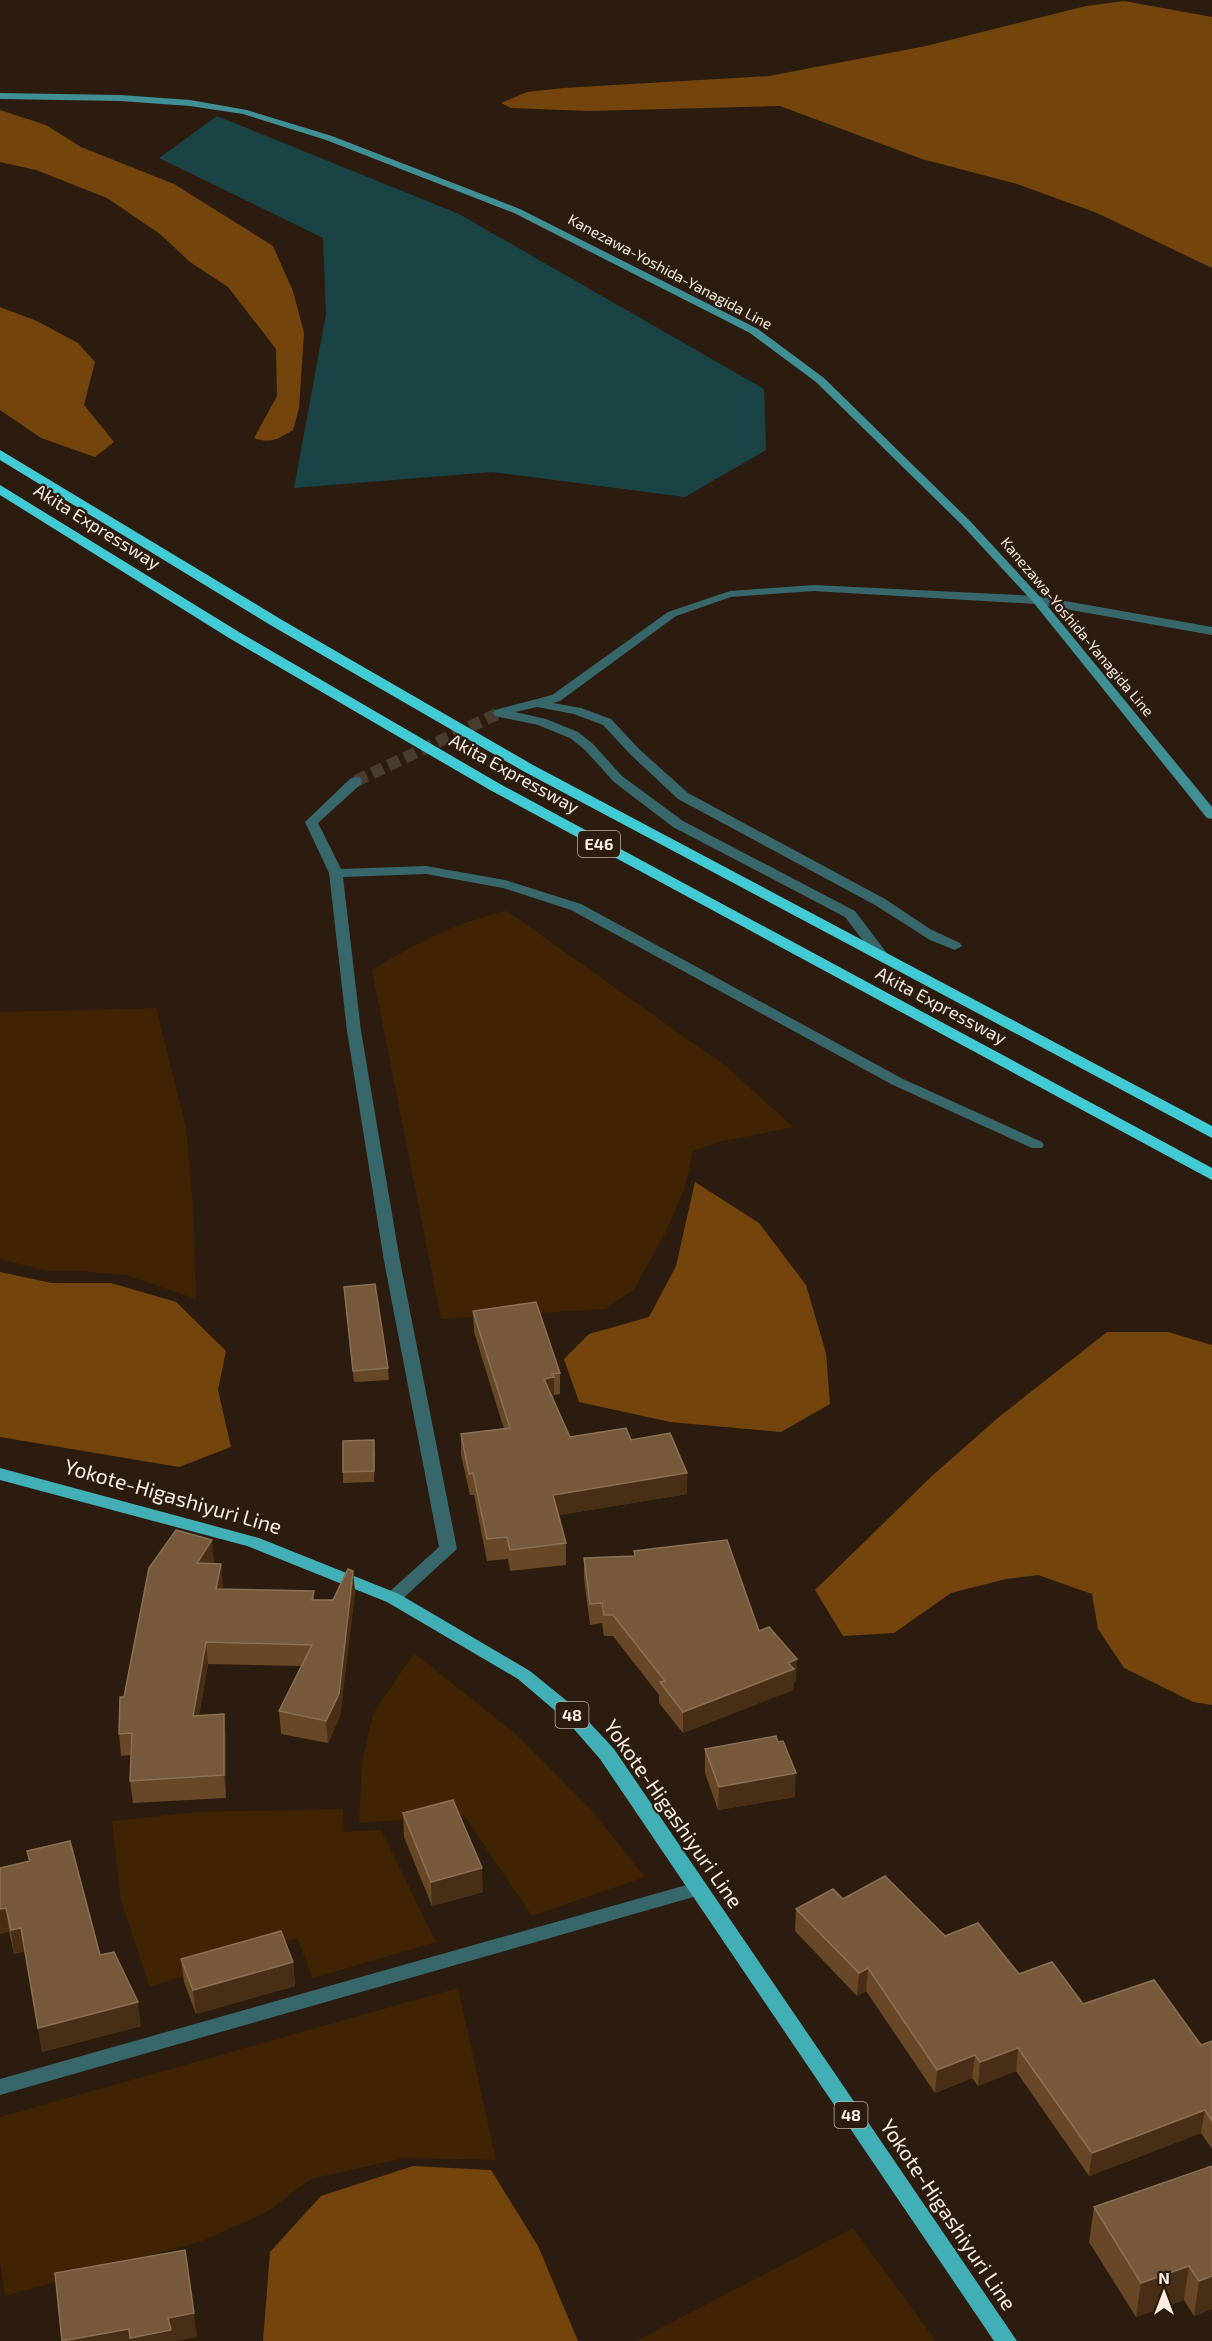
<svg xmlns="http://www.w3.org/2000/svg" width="1212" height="2341" viewBox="0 0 1212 2341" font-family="'Exo 2',sans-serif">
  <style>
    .green { fill: #402302 }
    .forest { fill: #73440b }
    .water { fill: #1a4346 }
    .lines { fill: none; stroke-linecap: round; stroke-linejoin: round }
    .minor-tunnel { stroke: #4a3b2f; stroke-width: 12; stroke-dasharray: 12 6; stroke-linecap: butt }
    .minor { fill: #38676b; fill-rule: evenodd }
    .secondary { fill: #3f8f95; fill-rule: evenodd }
    .primary { fill: #42afb6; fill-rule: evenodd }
    .motorway { fill: #42cbd5; fill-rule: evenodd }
    .wall { fill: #674725 }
    .shaded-wall { fill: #482e14 }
    .building { fill: #76583a; stroke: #8a7054; stroke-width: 1.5 }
    .labels { text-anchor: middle; stroke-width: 4.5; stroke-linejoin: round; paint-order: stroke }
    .far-street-label { font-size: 15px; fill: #f7ede3; stroke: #2b1c0f }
    .shield { fill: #2b1c0f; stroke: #baaea3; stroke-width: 1.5 }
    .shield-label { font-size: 16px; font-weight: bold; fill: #f7ede3 }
    .street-label { font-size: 18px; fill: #f7ede3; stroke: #2b1c0f }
    .near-street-label { font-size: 21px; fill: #f7ede3; stroke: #2b1c0f }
  </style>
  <rect width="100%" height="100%" fill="#2b1c0f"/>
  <!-- green -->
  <g class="green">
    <path d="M507,911L727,1067L793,1127L719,1142L693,1151L685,1187L665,1234L634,1289L606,1309L441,1319L372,970C415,944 458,921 507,911Z"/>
    <path d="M156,1008L186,1128L193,1205L196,1299L127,1275L79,1271H47L0,1259V1012Z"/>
    <path d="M414,1653L518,1736L594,1813L645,1877L532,1916L464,1815L359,1823L362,1763L373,1714Z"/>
    <path d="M343,1809V1832L381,1830L436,1942L313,1978L297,1938L150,1987L121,1901L112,1821L198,1812Z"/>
    <path d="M458,1988L496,2160L404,2158L311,2179L265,2213L202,2241L5,2296L0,2261V2117Z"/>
    <path d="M853,2228L936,2341H636Z"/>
  </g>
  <!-- forest -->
  <g class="forest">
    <path d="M1124,1L1212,17V268L1097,213L1017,184L922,159L780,106L588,111L511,108L501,103L527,92L563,88L769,76L926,46L1086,6Z"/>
    <path d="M0,110L46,125L81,147L174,184L273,246L293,291L304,333L299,408L293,430C278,439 271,444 254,438L277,396L276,349L228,287L190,262L160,234L107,198L36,170L0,162Z"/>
    <path d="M0,307L37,321L78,343L95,362L84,405L114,442L95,457L41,438L0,410Z"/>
    <path d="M695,1182L759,1223L806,1285L826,1353L830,1404L781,1432L670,1422L579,1402L564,1359L589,1334L649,1317L676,1266Z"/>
    <path d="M0,1272L52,1283H111L176,1302L226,1351L218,1390L231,1447L179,1467L0,1437Z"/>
    <path d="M1107,1332H1168L1212,1345V1705L1193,1702L1124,1668L1098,1629L1092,1594L1038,1575L1006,1579L951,1593L894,1633L843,1636L815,1590L933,1475L999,1417Z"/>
    <path d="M413,2166L491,2170L538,2246L578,2341H263L270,2252L321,2196Z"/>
  </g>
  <!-- water -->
  <path class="water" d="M217,116L459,214L764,389L766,450L685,497L492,472L294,488L326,314L323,238L159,158Z"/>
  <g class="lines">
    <!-- minor-tunnel -->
    <path class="minor-tunnel" d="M356,781L499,713"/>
    <!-- minor -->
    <g class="minor">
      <path d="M814,585L1037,596L1212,627V635L1037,604L814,591L731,597L676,616L560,701L553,703L581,708L611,719L639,749L688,793L885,899L930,929L960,943L962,946L955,950L930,940L875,905L678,799L631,755L603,725L574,714L537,707L515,712L546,719L578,732L593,744L622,776L683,821L855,911L889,956L882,960L877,959L845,917L673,827L614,782L585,750L570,738L538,725L495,716L493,713L495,710L552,695L668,612L730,591Z"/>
      <path d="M356,777L361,778L362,781L361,784L318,823L341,869L426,866L505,880L581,904L903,1079L1042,1142L1044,1145L1042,1148H1032L893,1085L571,910L503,888L426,874L343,877L361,1031L400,1261L457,1549L399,1602H387L384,1598L387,1594L439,1547L384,1261L347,1031L329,873L305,822L351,778Z"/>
      <path d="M697,1882L704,1884L707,1889L704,1894L0,2095V2079Z"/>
    </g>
    <!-- secondary -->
    <path class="secondary" d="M0,93L120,95L190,100L247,110L332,136L520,209L758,329L824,378L970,521L1041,598L1212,807V819L1207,818L1033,602L962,525L816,382L750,333L514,213L326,140L243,114L190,106L120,101L0,99Z"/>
    <!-- primary -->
    <path class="primary" d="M0,1468L259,1538L399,1594L530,1671L578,1710L614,1749L1017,2341H994L600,1759L566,1720L518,1679L387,1602L247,1546L0,1480Z"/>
    <!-- motorway -->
    <g class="motorway">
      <path d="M0,450L282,620L533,765L1212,1126V1138L523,771L272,626L0,460Z"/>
      <path d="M0,485L239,632L500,784L1212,1168V1180L490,790L229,638L0,495Z"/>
    </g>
  </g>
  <!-- wall -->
  <g class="wall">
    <path d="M344,1287L388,1368L389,1380L354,1382Z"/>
    <path d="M473,1311L560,1373V1394L554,1395V1398L553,1399L570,1437L631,1440L687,1473V1494L559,1515L566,1543V1565L510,1571L508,1559L487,1561L474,1495H470L461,1455V1434L504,1429L474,1332Z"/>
    <path d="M375,1452L374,1482L343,1483V1472Z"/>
    <path d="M634,1551L759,1631L796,1680L794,1681L793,1690L683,1733L659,1703V1695L613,1636H604L602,1623L590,1625L584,1579V1558L634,1556Z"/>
    <path d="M214,1562L213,1564H221L222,1589L314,1591V1600H333L353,1571L355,1592L340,1716L328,1743L281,1734L279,1711L301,1666L208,1664L199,1715L226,1736V1798L133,1803L130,1781L131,1755L121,1756L119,1734L124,1697L149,1568Z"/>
    <path d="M705,1749L795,1797L718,1810L705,1773Z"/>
    <path d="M403,1813L483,1892L432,1906L404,1837Z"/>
    <path d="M27,1851L100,1955L141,2026L42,2052L25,1951L14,1954L9,1931L0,1934V1868L29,1861Z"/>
    <path d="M843,1899L945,1936L1019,1974L1083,2004L1201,2045L1212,2041V2149L1201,2133L1089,2176L1016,2071L978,2086L972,2078L935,2093L866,1991L857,1996L795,1931L796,1909Z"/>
    <path d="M181,1959L293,1962L295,1986L196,2014L184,1982Z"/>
    <path d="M1212,2166V2309L1194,2316L1184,2300L1136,2317L1089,2242L1094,2207Z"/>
  </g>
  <!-- shaded-wall -->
  <g class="shaded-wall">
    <path d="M554,1377V1398L545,1400L544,1379Z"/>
    <path d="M687,1473V1494L554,1516L553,1495Z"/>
    <path d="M212,1540L214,1562L199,1585L197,1563Z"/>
    <path d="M221,1564L223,1586L218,1611L216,1589Z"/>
    <path d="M353,1571L355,1592L340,1716L328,1743L326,1721Z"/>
    <path d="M206,1642L208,1664L195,1738L193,1716Z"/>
    <path d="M797,1659L796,1680L794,1681L793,1690L683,1733V1712Z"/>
    <path d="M224,1714L226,1736V1798L224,1775Z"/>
    <path d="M796,1773L795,1797L718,1810L719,1787Z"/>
    <path d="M482,1868L483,1892L432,1906L431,1882Z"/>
    <path d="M6,1908L9,1931L0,1934V1909Z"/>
    <path d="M21,1928L25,1951L14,1954L11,1930Z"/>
    <path d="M293,1962L295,1986L196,2014L193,1990Z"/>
    <path d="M868,1968L866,1991L857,1996L859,1973Z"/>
    <path d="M138,2002L141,2026L42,2052L38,2028Z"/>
    <path d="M1018,2048L1016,2071L978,2086L980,2062Z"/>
    <path d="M975,2055L972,2078L935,2093L937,2070Z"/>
    <path d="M1205,2110L1201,2133L1089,2176L1092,2153Z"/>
    <path d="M1189,2266L1184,2300L1136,2317L1141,2283Z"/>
    <path d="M1212,2276V2309L1194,2316L1199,2281Z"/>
    <path d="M194,2313L197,2337L176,2341H62Z"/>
  </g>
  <!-- building -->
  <g class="building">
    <path d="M375,1284L388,1368L353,1371L344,1287Z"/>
    <path d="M536,1302L560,1373L552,1374L554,1377L544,1379L570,1437L626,1428L631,1440L670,1433L687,1473L553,1495L566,1543L510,1550L507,1537L487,1539L473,1473L469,1474L461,1434L510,1428L473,1311Z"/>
    <path d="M374,1440V1471L343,1472V1441Z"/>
    <path d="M176,1530L212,1540L197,1563L221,1564L216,1589L314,1591L312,1600H333L348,1569L353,1571L339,1694L326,1721L279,1711L312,1645L206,1642L193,1716L224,1714V1775L130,1781L132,1733L119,1734L120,1697H124L149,1568Z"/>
    <path d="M727,1540L759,1631L769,1627L797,1659L788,1663L794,1669L683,1712L660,1682L665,1681L613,1615H604L602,1603L590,1604L584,1558L635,1556L634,1551Z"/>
    <path d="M776,1736L778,1742L783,1741L796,1773L719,1787L705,1749Z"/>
    <path d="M453,1800L482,1868L431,1882L403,1813Z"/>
    <path d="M70,1841L100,1955L114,1952L138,2002L38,2028L21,1928L11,1930L6,1908L0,1909V1868L30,1861L27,1851Z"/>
    <path d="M885,1876L945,1936L978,1923L1019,1974L1052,1962L1083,2004L1154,1980L1201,2045L1212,2041V2121L1205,2110L1092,2153L1018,2048L980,2062L975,2055L937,2070L868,1968L859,1973L796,1909L833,1889L843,1899Z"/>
    <path d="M281,1931L293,1962L193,1990L181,1959Z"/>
    <path d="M1212,2166V2276L1199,2281L1189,2266L1141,2283L1094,2207Z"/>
    <path d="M185,2250L194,2313L168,2318L171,2330L130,2338L129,2329L62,2341L55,2273Z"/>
  </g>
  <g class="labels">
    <!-- far-street labels -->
    <g class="far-street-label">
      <text transform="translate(670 272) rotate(28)" y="5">Kanezawa-Yoshida-Yanagida Line</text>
      <text transform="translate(1077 627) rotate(50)" y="5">Kanezawa-Yoshida-Yanagida Line</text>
    </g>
    <!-- shield labels -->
    <g class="shield">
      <rect x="578" y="831" width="42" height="26" rx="4.5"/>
      <rect x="555.5" y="1702" width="33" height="26" rx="4.5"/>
      <rect x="834.5" y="2102" width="33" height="26" rx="4.5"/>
    </g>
    <g class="shield-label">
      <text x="599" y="850">E46</text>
      <text x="572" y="1721">48</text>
      <text x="851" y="2121">48</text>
    </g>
    <!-- street labels -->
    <g class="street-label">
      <text transform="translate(97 527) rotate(32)" y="6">Akita Expressway</text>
      <text transform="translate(514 774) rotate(29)" y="6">Akita Expressway</text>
      <text transform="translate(941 1006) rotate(28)" y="6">Akita Expressway</text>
    </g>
    <!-- near-street labels -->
    <g class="near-street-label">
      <text transform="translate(173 1497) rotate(16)" y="7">Yokote-Higashiyuri Line</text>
      <text transform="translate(673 1814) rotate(55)" y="7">Yokote-Higashiyuri Line</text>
      <text transform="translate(948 2215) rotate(56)" y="7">Yokote-Higashiyuri Line</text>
    </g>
  </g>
  <!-- north arrow -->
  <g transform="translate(1164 2293)" stroke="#2b1c0f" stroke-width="4.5" paint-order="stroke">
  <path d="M0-4.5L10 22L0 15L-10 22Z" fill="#f7ede3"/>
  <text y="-9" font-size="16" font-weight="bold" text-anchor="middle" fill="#f7ede3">N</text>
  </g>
</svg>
